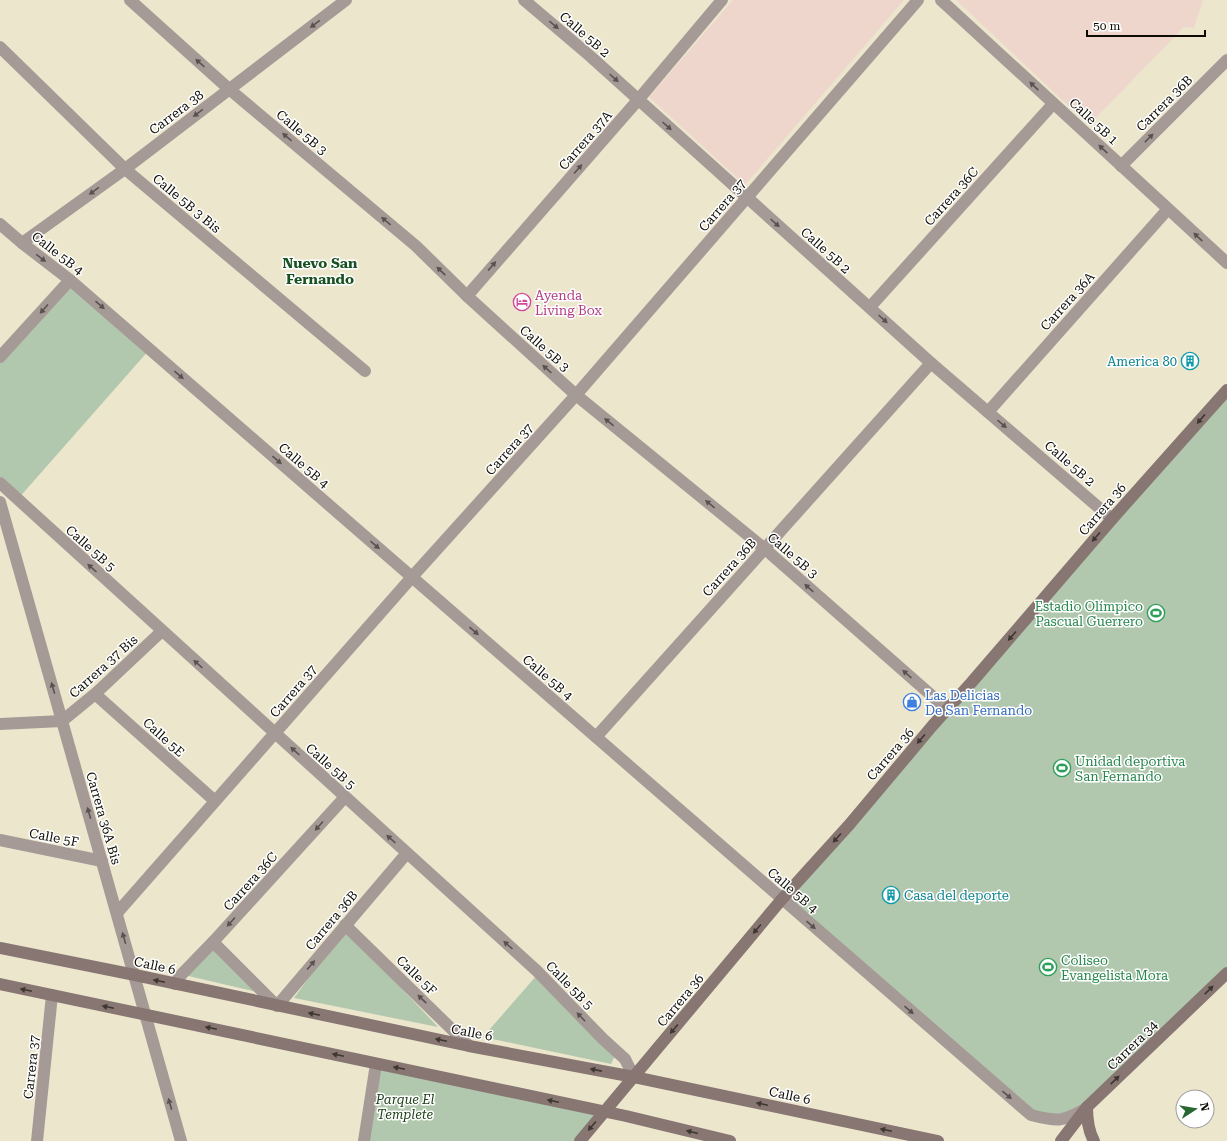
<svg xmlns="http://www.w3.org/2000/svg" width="1227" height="1141" viewBox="0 0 1227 1141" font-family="'Roboto Serif',serif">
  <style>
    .education { fill: #eed6cd }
    .green { fill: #b2c8ae }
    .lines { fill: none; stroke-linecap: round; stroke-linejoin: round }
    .street { stroke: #a69a97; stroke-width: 12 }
    .secondary { stroke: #887672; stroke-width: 12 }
    .oneway { fill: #5a524e }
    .oneway2 { fill: #3e3630 }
    .labels { text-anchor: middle; stroke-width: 3; stroke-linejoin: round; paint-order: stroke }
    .street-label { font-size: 13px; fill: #0d0b04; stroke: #fff }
    .hotel-label { font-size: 13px; fill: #b23c85; stroke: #fff; text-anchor: start }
    .culture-label { font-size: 13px; fill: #0d838f; stroke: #fff; text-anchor: end }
    .leisure-label { font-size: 13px; fill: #27864d; stroke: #fff; text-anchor: start }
    .shop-label { font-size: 13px; fill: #366cbe; stroke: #fff; text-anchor: start }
    .park-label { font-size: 13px; font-style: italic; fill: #1e4119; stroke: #fff }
    .neighbourhood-label { font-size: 14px; font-weight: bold; fill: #16511f; stroke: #fff }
  </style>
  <rect width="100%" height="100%" fill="#ece6cd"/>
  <!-- education -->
  <g class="education">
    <path d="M733,0H904L745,185L649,97Z"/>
    <path d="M956,0H1203L1194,28L1184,27L1089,125Z"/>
  </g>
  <!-- green -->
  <g class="green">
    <path d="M70,280L150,349L17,500L0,483V357Z"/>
    <path d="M1227,390V973L1072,1116L1031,1115L782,899Z"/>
    <path d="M345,928L438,1027L294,998Z"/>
    <path d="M214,945L257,992L184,975Z"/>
    <path d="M537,975L615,1056L611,1064L483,1037Z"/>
    <path d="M376,1064L605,1111L580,1141H364Z"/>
  </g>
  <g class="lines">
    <!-- street -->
    <g class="street">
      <path d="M130,0L229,89L416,246L467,296L576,395L765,549L947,709"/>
      <path d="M524,0L590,56L931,363L1112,519"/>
      <path d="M941,0L1227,263"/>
      <path d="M0,47L125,169L365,371"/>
      <path d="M1121,166L1227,60"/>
      <path d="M0,224L22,243L70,280L1031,1115C1058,1122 1063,1122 1087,1108"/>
      <path d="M22,243L125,169L346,0"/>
      <path d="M467,296L638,100L722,0"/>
      <path d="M870,307L1053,104"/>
      <path d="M0,357L70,280"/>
      <path d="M988,412L1168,209"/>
      <path d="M0,483L537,971L603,1039L625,1059L634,1077"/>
      <path d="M0,502L181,1141"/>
      <path d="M95,694L215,801"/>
      <path d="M0,724L62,721L95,694L162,631"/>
      <path d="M596,737L931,363"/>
      <path d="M0,840L102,861"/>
      <path d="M117,913L412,577L576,395L918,0"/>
      <path d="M345,925L469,1046"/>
      <path d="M213,942L277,1006L407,853"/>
      <path d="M175,984L180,976L213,942L345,797"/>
      <path d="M37,1141L52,995"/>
      <path d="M364,1141L376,1064"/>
    </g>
    <!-- secondary -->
    <g class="secondary">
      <path d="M0,948L135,975L469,1046L634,1077L938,1141"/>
      <path d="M0,984L626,1116L730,1141"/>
      <path d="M1087,1107C1087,1120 1088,1130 1094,1141"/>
      <path d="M580,1141L782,899L849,825L933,725L971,683L1112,519L1227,390"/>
      <path d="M1061,1141L1087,1107L1227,973"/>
    </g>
  </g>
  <!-- one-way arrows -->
  <defs><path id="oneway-solid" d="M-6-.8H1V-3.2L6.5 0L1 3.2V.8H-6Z"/></defs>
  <g class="oneway">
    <use href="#oneway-solid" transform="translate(315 24) rotate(143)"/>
    <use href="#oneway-solid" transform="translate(554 25) rotate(40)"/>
    <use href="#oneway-solid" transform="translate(200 63) rotate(-138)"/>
    <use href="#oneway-solid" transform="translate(614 78) rotate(42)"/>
    <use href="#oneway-solid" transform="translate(1034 86) rotate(-137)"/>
    <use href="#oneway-solid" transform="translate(198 113) rotate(143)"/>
    <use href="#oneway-solid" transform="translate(667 126) rotate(42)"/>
    <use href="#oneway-solid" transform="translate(287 137) rotate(-140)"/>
    <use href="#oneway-solid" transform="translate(1149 138) rotate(-45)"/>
    <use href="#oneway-solid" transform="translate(1103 149) rotate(-137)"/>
    <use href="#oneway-solid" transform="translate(578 169) rotate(-49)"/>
    <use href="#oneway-solid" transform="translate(94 191) rotate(144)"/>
    <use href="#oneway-solid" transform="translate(386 221) rotate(-140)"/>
    <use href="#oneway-solid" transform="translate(775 223) rotate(42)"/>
    <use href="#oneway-solid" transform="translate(1198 237) rotate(-137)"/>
    <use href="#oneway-solid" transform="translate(41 258) rotate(37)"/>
    <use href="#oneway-solid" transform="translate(492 266) rotate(-49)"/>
    <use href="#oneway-solid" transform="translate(441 271) rotate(-136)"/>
    <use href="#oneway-solid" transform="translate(100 305) rotate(41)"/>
    <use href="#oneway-solid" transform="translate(44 309) rotate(132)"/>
    <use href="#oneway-solid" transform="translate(883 319) rotate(42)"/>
    <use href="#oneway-solid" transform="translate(547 369) rotate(-138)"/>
    <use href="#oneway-solid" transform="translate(179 375) rotate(41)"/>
    <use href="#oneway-solid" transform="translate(609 422) rotate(-141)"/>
    <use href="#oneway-solid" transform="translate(1002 424) rotate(41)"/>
    <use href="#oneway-solid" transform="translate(277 460) rotate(41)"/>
    <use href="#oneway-solid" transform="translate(710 504) rotate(-141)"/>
    <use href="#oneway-solid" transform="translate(375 545) rotate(41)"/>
    <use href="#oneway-solid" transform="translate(92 568) rotate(-138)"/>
    <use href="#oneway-solid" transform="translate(809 588) rotate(-138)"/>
    <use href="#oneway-solid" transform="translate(474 631) rotate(41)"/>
    <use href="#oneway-solid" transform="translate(198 664) rotate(-138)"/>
    <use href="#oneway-solid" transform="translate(907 674) rotate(-138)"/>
    <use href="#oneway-solid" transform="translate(53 688) rotate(-106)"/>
    <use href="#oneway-solid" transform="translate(295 751) rotate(-138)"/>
    <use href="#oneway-solid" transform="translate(89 813) rotate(-106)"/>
    <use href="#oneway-solid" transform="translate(319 826) rotate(132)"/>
    <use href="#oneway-solid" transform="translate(391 839) rotate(-138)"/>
    <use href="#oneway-solid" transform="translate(231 922) rotate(132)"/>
    <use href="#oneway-solid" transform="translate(811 925) rotate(41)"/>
    <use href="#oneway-solid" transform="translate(124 938) rotate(-106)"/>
    <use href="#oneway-solid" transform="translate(508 945) rotate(-138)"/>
    <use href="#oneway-solid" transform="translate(311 965) rotate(-50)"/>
    <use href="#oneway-solid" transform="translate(422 999) rotate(-136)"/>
    <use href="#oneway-solid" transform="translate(909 1010) rotate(41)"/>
    <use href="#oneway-solid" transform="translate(581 1017) rotate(-134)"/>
    <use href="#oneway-solid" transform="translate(1007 1095) rotate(41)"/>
    <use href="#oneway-solid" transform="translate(170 1104) rotate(-106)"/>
  </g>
  <g class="oneway2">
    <use href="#oneway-solid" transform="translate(1201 419) rotate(131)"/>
    <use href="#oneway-solid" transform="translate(1096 537) rotate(131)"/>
    <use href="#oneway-solid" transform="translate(1012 636) rotate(131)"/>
    <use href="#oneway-solid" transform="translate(921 739) rotate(131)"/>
    <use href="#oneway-solid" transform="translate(837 838) rotate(132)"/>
    <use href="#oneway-solid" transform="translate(757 929) rotate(130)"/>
    <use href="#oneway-solid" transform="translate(159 981) rotate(-168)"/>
    <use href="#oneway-solid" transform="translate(26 990) rotate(-168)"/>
    <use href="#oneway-solid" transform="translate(1209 990) rotate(-44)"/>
    <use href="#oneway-solid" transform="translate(108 1007) rotate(-168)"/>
    <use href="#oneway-solid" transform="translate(314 1014) rotate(-168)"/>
    <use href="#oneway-solid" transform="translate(211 1028) rotate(-168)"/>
    <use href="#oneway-solid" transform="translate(674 1029) rotate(130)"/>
    <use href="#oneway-solid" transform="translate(441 1040) rotate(-168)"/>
    <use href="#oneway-solid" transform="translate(338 1055) rotate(-168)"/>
    <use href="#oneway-solid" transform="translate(399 1068) rotate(-168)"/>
    <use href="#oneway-solid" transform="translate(596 1070) rotate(-169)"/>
    <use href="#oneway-solid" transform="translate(1115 1080) rotate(-44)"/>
    <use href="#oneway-solid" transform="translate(553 1101) rotate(-168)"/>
    <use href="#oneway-solid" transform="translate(762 1104) rotate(-168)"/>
    <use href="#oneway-solid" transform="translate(592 1126) rotate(130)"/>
    <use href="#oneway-solid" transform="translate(886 1130) rotate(-168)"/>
    <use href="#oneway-solid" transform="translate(692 1132) rotate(-166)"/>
  </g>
  <!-- icons -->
  <defs>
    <symbol id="hotel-ring" viewBox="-11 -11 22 22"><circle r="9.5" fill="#fff" stroke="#d1479c" stroke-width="1.5"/><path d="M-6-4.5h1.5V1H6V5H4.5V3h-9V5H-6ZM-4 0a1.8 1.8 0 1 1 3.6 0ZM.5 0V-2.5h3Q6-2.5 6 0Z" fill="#d1479c"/></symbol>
    <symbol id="building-ring" viewBox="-11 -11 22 22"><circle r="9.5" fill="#fff" stroke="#0f9aa8" stroke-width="1.5"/><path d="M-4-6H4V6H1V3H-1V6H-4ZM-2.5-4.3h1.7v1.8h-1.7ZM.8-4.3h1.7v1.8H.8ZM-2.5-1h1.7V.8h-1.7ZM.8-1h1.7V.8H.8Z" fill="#0f9aa8"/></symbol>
    <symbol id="stadium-ring" viewBox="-11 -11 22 22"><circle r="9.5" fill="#fff" stroke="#2e9e5b" stroke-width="1.5"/><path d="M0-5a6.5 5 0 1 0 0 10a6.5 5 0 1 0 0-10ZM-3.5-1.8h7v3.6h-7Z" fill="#2e9e5b"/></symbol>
    <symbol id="shop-ring" viewBox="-11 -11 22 22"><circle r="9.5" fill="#fff" stroke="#3f7fe0" stroke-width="1.5"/><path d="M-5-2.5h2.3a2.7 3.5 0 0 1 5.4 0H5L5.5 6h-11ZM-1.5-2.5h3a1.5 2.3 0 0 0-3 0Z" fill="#3f7fe0"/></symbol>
  </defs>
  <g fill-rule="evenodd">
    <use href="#hotel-ring" x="512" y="292" width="20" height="20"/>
    <use href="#building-ring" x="1180" y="351" width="20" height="20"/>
    <use href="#stadium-ring" x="1146" y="603" width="20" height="20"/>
    <use href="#shop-ring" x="902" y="692" width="20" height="20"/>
    <use href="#stadium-ring" x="1052" y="758" width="20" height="20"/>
    <use href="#building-ring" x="881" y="885" width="20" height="20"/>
    <use href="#stadium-ring" x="1038" y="957" width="20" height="20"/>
  </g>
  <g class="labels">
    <!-- street labels -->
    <g class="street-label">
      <text transform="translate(585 34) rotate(41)" y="5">Calle 5B 2</text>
      <text transform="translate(1164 103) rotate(-45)" y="5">Carrera 36B</text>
      <text transform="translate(176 112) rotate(-37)" y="5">Carrera 38</text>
      <text transform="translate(1094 121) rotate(43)" y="5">Calle 5B 1</text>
      <text transform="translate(302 132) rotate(40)" y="5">Calle 5B 3</text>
      <text transform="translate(585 140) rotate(-49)" y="5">Carrera 37A</text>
      <text transform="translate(951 196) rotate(-48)" y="5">Carrera 36C</text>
      <text transform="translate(187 203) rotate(40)" y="5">Calle 5B 3 Bis</text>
      <text transform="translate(722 205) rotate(-49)" y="5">Carrera 37</text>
      <text transform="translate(826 250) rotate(42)" y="5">Calle 5B 2</text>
      <text transform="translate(58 253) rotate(38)" y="5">Calle 5B 4</text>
      <text transform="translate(1067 301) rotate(-48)" y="5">Carrera 36A</text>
      <text transform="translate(545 348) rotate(42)" y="5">Calle 5B 3</text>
      <text transform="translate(509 449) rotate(-48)" y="5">Carrera 37</text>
      <text transform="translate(1070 463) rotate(41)" y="5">Calle 5B 2</text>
      <text transform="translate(304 465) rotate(41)" y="5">Calle 5B 4</text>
      <text transform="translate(1102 509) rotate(-49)" y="5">Carrera 36</text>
      <text transform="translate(91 548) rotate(42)" y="5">Calle 5B 5</text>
      <text transform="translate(793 555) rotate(41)" y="5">Calle 5B 3</text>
      <text transform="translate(729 567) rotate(-48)" y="5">Carrera 36B</text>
      <text transform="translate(103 666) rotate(-42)" y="5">Carrera 37 Bis</text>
      <text transform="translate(548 677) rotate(41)" y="5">Calle 5B 4</text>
      <text transform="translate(293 691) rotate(-49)" y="5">Carrera 37</text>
      <text transform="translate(164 737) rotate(42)" y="5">Calle 5E</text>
      <text transform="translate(890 754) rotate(-49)" y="5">Carrera 36</text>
      <text transform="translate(331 766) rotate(42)" y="5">Calle 5B 5</text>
      <text transform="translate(104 818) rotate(74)" y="5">Carrera 36A Bis</text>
      <text transform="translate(54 837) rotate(11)" y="5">Calle 5F</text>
      <text transform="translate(250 881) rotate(-48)" y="5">Carrera 36C</text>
      <text transform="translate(793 890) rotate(41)" y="5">Calle 5B 4</text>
      <text transform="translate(331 920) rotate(-50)" y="5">Carrera 36B</text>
      <text transform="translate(155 965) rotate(12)" y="5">Calle 6</text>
      <text transform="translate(417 975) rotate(44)" y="5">Calle 5F</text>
      <text transform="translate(570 985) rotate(46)" y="5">Calle 5B 5</text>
      <text transform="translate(680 1000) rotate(-50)" y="5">Carrera 36</text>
      <text transform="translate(472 1032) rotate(11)" y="5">Calle 6</text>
      <text transform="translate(1132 1045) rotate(-44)" y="5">Carrera 34</text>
      <text transform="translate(31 1067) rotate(-84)" y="5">Carrera 37</text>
      <text transform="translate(790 1095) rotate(12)" y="5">Calle 6</text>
    </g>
    <!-- hotel labels -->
    <g class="hotel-label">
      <text x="535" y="300">Ayenda<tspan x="535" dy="15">Living Box</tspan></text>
    </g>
    <!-- culture labels -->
    <g class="culture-label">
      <text x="1177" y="366">America 80</text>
      <text x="904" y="900" text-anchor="start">Casa del deporte</text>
    </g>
    <!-- leisure labels -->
    <g class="leisure-label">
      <text x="1143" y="611" text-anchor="end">Estadio Olímpico<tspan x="1143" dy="15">Pascual Guerrero</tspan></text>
      <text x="1075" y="766">Unidad deportiva<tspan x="1075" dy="15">San Fernando</tspan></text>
      <text x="1061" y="965">Coliseo<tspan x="1061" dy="15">Evangelista Mora</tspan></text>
    </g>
    <!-- shop labels -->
    <g class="shop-label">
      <text x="925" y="700">Las Delicias<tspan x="925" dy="15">De San Fernando</tspan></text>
    </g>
    <!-- park labels -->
    <g class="park-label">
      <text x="405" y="1104">Parque El<tspan x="405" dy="15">Templete</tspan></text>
    </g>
    <!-- neighbourhood labels -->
    <g class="neighbourhood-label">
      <text x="320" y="268">Nuevo San<tspan x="320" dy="16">Fernando</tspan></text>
    </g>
  </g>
  <!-- north arrow -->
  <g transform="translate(1195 1109) rotate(78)"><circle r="19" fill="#ffffff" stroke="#9e9d9b"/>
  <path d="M0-3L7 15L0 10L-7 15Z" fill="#286730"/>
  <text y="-6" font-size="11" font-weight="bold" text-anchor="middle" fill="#0d0b04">N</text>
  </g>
  <!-- scale -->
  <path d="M1087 30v6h118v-6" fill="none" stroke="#0d0b04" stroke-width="2"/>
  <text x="1093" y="30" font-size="12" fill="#0d0b04" stroke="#ffffff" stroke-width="3" paint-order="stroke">50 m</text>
</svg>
